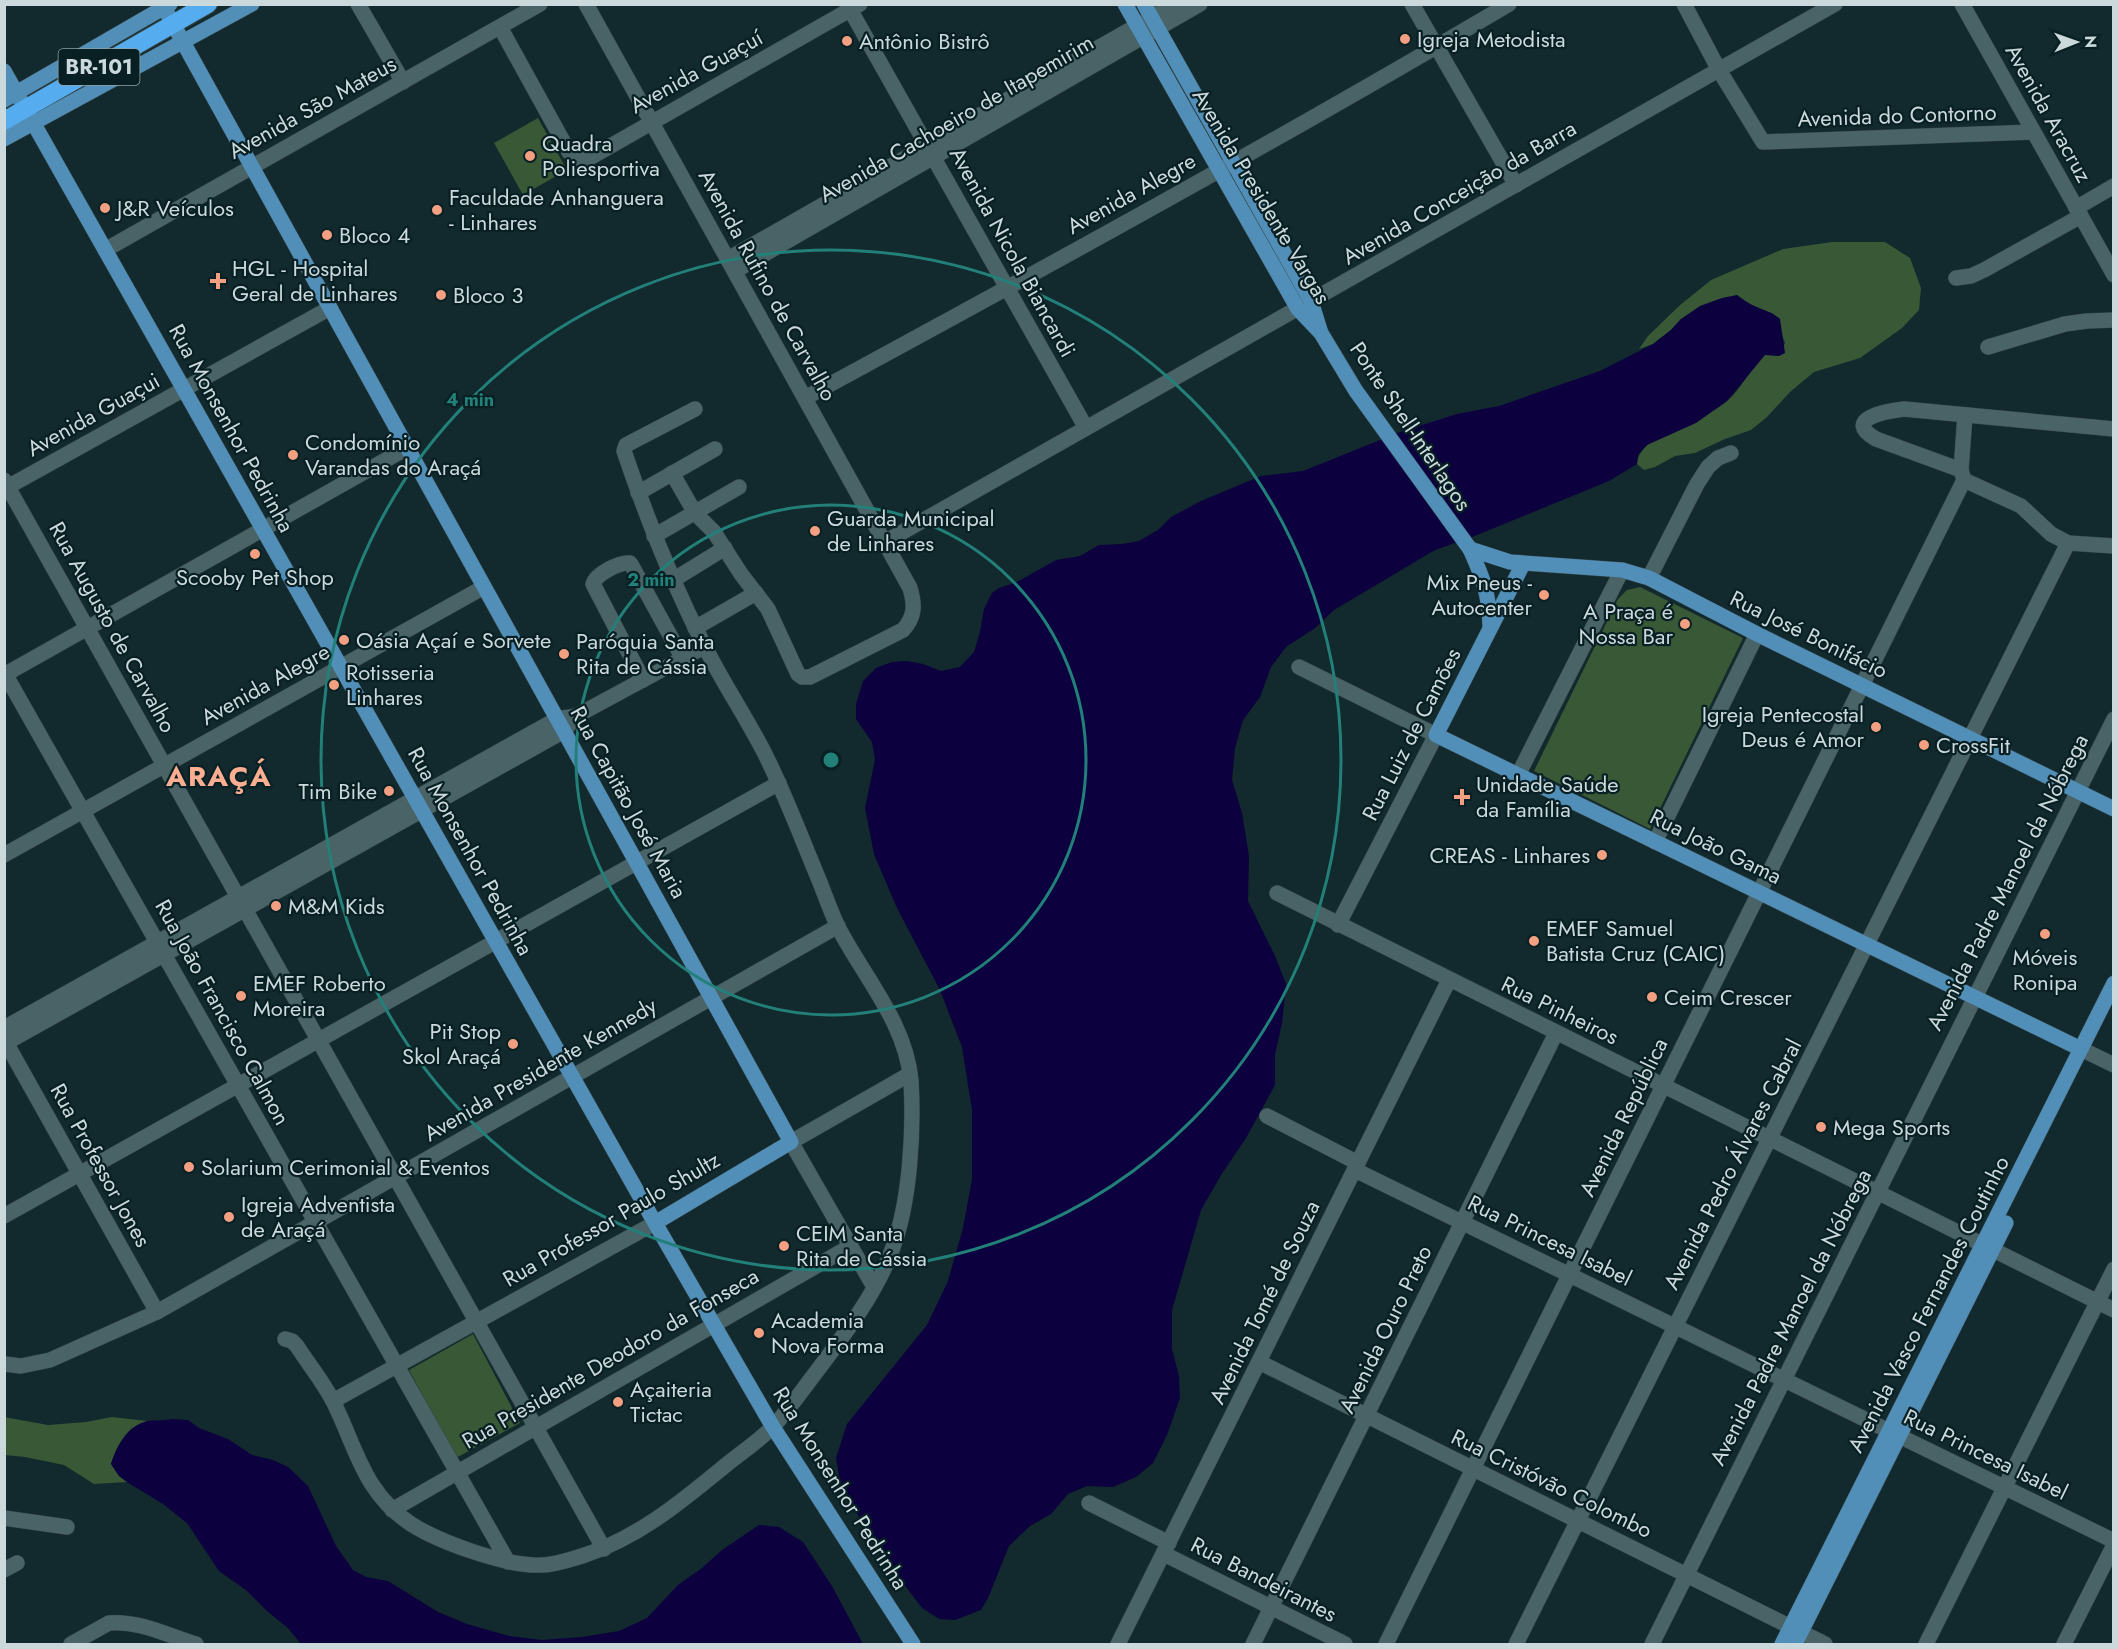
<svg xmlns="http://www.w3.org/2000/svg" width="2118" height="1649" viewBox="0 0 2118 1649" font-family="Jost,sans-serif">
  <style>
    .green { fill: #395836 }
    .water { fill: #0c003f }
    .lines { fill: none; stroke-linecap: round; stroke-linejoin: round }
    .minor-casing { stroke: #354649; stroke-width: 16 }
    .major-casing { stroke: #354649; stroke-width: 16 }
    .highway-casing { stroke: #354649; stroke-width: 20 }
    .minor { stroke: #4a6367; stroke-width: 15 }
    .major { stroke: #518fb8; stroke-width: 15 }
    .highway { stroke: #55acee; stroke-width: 18 }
    .ring { fill: none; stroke: #228079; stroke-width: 3 }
    .poi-dot { fill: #f2a081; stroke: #082024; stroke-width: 2 }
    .labels { text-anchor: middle; stroke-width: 4.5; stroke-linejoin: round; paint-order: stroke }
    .shield { fill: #082024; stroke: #90a2a5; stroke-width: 1.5 }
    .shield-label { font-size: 21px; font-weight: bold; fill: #cbd9dc }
    .poi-label { font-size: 22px; fill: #cbd9dc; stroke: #082024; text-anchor: start }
    .street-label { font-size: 22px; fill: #cbd9dc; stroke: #082024 }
    .district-label { font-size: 28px; font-weight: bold; letter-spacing: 1.5px; fill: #fbae91; stroke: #082024 }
    .centre { fill: #228079; stroke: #082024; stroke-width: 3 }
    .ring-label { font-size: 18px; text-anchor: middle; font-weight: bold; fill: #228079; stroke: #082024; stroke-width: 4.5; stroke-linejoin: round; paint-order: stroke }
  </style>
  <rect width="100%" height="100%" fill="#12292d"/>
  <!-- green -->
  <g class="green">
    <path d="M538,118L567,170L523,195L494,143Z"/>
    <path d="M1832,242H1885L1910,258L1921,288L1919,310L1902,328L1860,358L1814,372L1790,392L1767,417L1751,430L1725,439L1695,453L1675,456L1655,467L1644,470L1637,464C1640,439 1670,434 1690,423C1702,416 1716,410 1726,402C1742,389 1750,368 1765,354L1779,356L1785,343L1774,314L1756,308L1737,295L1681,319L1671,330L1653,344L1639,349L1648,336L1679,306L1711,280L1783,249Z"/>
    <path d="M1640,587L1743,638L1650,829L1534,771L1618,599L1627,590Z"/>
    <path d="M473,1334L520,1423L456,1458L409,1370Z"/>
    <path d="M4,1417L48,1425L86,1422L112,1417L147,1421C125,1434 119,1440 111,1464L119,1476L127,1482L94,1484L64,1465L25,1457L5,1455Z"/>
  </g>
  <!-- water -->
  <g class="water">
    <path d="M1737,295C1752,309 1768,308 1780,319L1785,353L1779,356L1765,355L1727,401L1696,423L1647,445L1638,455L1637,464L1609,481L1472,537L1435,550L1334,610L1315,628L1286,647L1271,667L1260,697L1243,720L1235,748L1232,780L1242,813L1249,856L1248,901L1275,956L1286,984L1282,1023L1275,1055V1085L1246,1138L1221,1175L1201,1210L1172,1310V1349L1179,1376L1180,1398L1167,1435L1153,1463L1136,1477L1113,1487L1087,1486L1068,1494L1051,1514L1030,1526L1009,1546L988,1598L981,1610L955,1620L939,1619L922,1608L897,1575L861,1520L841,1486L836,1458L847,1424L927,1325L948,1281L963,1228L972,1179V1110L962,1047L940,990L897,908L874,854L865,808L875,760L872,742L856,719V704L863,681L876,668L892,662L907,661L923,664L941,671L960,667L974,652L980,632L984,609L992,593L999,588L1017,582L1056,560L1080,556L1099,545L1122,544L1139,541L1158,530L1171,517L1201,501L1261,476L1303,471L1400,432L1457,414L1499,406L1600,371L1653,344L1671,330L1681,319L1700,306L1722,298Z"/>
    <path d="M172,1419L188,1420L199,1428L228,1439L252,1455L273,1460L288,1467L308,1486L336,1546L353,1570L366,1577L388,1581L438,1612L467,1624L509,1636L542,1640L582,1637L619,1631L647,1618L678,1585L702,1568L722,1550L759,1525L779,1527L803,1542L832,1586L863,1644H301L288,1628L267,1611L246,1590L219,1571L187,1523L163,1504L127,1482L119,1476L111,1464C117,1446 127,1425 148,1421C156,1420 164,1421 172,1419Z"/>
  </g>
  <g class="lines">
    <defs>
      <g id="minor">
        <path d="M358,4L403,82"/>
        <path d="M586,4L910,588C915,605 915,617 903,630L810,677H802L798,674L768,609L741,574L714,532L695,513L672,473"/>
        <path d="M847,4L1086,428"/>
        <path d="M1412,4L1516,185"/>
        <path d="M1684,4L1719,70L1763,142L2033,132"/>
        <path d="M1962,4L2114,275"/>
        <path d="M500,27L569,152L578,159L586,160L860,4"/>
        <path d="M2076,208L2114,186"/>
        <path d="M105,250L540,4"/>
        <path d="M728,259L1175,4"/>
        <path d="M735,271L1200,4"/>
        <path d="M1956,278L1971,276L1984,270L2081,216"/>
        <path d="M1988,347L2065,324L2087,321L2114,320"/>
        <path d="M805,398C1041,270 1277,141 1509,4"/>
        <path d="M2114,429L1904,409C1887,411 1841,419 1876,439L1961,470L1964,480L2021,506L2051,534L2068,543L2114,546"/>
        <path d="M1961,470L1965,415"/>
        <path d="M4,480L604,1549"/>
        <path d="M4,489L330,308"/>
        <path d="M638,493L715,449"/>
        <path d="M654,536L739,487"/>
        <path d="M885,542L1835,4"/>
        <path d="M1649,578L1697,484L1708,467L1718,458L1731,453"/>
        <path d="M673,580L725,548"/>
        <path d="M695,628L756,593"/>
        <path d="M1299,667L1436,735L1338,925"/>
        <path d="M4,672L508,1562"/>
        <path d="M4,675L407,448"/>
        <path d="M643,680L593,584C596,574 619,562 630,563L632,566L683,659"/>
        <path d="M1518,775L1622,570"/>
        <path d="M1655,842L1757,634"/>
        <path d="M4,855L484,587"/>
        <path d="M1277,893L2114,1310"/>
        <path d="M4,1028L557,719L576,716L704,647"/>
        <path d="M4,1039L157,1312"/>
        <path d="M4,1044L564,731L572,721"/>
        <path d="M2081,1049L2114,1065"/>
        <path d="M1267,1116L1358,1163"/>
        <path d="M1355,1170L2114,1541"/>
        <path d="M4,1216L779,783"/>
        <path d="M874,1287L791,1142L910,1074"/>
        <path d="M285,1339L292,1341L297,1346C309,1365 324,1383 334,1403C357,1450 364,1493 411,1524C439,1542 508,1567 541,1565C555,1565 569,1560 582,1556C638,1538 681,1502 726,1465C743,1451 764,1438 778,1421C793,1404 806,1385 820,1367C847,1331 876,1293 892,1250C910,1203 914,1131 911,1081C906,1023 864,977 838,927C831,912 825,895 819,880C801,837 785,794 765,754C745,715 721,680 702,641C671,580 646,516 624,451L626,445L695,409"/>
        <path d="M1259,1362L1825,1644"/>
        <path d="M4,1364L21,1366L50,1360L157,1312L838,926"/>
        <path d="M333,1401L655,1223"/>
        <path d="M1089,1503L1169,1543"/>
        <path d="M392,1510L851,1246"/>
        <path d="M4,1518L67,1527"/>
        <path d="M1164,1554L1345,1644"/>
        <path d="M4,1570L17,1563"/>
        <path d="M71,1644L109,1623C138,1620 169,1636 196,1644"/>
        <path d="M1118,1644L1449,980"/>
        <path d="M1253,1644L1556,1033"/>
        <path d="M1386,1644L1964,480"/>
        <path d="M1516,1644L2068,543"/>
        <path d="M1652,1644L2114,719"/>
        <path d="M1926,1644L2114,1269"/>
        <path d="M2064,1644L2114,1545"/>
      </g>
      <g id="major">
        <path d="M162,4L791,1142L655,1223"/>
        <path d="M1125,4L1298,309L1321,333L1356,391L1470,549C1483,578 1489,593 1490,626"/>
        <path d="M1144,4L1311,301L1320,330"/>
        <path d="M4,71L655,1223L773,1427L913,1644"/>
        <path d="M4,100L170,4"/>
        <path d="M4,139L252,4"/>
        <path d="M1470,549L1510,562L1622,570L1649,578L1757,634L2114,809"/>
        <path d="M1523,564L1436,735L2081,1049"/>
        <path d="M1782,1644L2114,983"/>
        <path d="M1795,1644L2006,1223"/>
      </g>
      <path id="highway" d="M4,121L208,4"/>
    </defs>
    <!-- minor casing -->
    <use href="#minor" class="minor-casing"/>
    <!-- major casing -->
    <use href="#major" class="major-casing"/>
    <!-- highway casing -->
    <use href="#highway" class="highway-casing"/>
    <!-- minor -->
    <use href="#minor" class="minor"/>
    <!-- major -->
    <use href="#major" class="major"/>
    <!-- highway -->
    <use href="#highway" class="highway"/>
  </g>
  <!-- distance rings -->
  <g class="ring">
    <circle cx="831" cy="760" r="255"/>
    <circle cx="831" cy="760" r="510"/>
  </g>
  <!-- markers -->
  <g class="poi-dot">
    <circle cx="1405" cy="39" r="6"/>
    <circle cx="847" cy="41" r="6"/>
    <circle cx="530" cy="156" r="6"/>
    <circle cx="105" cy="208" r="6"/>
    <circle cx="437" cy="210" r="6"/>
    <circle cx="327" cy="235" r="6"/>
    <path d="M215 272h6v6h6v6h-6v6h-6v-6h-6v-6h6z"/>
    <circle cx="441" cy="295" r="6"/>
    <circle cx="293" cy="455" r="6"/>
    <circle cx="815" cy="531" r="6"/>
    <circle cx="255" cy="554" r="6"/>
    <circle cx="1544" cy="595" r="6"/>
    <circle cx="1685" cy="624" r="6"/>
    <circle cx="344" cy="640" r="6"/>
    <circle cx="564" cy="654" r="6"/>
    <circle cx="334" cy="685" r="6"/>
    <circle cx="1876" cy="727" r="6"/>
    <circle cx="1924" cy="745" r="6"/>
    <circle cx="389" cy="791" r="6"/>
    <path d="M1459 788h6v6h6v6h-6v6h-6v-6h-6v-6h6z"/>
    <circle cx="1602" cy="855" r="6"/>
    <circle cx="276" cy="906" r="6"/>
    <circle cx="2045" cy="934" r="6"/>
    <circle cx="1534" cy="941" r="6"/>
    <circle cx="241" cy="996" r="6"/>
    <circle cx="1652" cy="997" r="6"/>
    <circle cx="513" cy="1044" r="6"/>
    <circle cx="1821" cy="1127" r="6"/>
    <circle cx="189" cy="1167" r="6"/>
    <circle cx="229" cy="1217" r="6"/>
    <circle cx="784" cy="1246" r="6"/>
    <circle cx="759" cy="1333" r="6"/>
    <circle cx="618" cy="1402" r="6"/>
  </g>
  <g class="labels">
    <!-- shield labels -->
    <rect class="shield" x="58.5" y="49" width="81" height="36" rx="4.5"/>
    <g class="shield-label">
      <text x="99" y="74">BR-101</text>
    </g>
    <!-- poi labels -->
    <g class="poi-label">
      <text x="1417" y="47">Igreja Metodista</text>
      <text x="859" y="49">Antônio Bistrô</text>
      <text x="542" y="151">Quadra<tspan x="542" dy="25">Poliesportiva</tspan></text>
      <text x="449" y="205">Faculdade Anhanguera<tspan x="449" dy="25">- Linhares</tspan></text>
      <text x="117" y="216">J&amp;R Veículos</text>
      <text x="339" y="243">Bloco 4</text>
      <text x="232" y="276">HGL - Hospital<tspan x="232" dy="25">Geral de Linhares</tspan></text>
      <text x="453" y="303">Bloco 3</text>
      <text x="305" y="450">Condomínio<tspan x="305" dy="25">Varandas do Araçá</tspan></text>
      <text x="827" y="526">Guarda Municipal<tspan x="827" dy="25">de Linhares</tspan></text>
      <text x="255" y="585" text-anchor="middle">Scooby Pet Shop</text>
      <text x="1532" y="590" text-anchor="end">Mix Pneus -<tspan x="1532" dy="25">Autocenter</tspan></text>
      <text x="1673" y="619" text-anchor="end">A Praça é<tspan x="1673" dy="25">Nossa Bar</tspan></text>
      <text x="356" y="648">Oásia Açaí e Sorvete</text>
      <text x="576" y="649">Paróquia Santa<tspan x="576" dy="25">Rita de Cássia</tspan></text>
      <text x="346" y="680">Rotisseria<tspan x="346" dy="25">Linhares</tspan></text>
      <text x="1864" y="722" text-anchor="end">Igreja Pentecostal<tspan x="1864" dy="25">Deus é Amor</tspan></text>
      <text x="1936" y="753">CrossFit</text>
      <text x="1476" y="792">Unidade Saúde<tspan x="1476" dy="25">da Família</tspan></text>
      <text x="377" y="799" text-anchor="end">Tim Bike</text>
      <text x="1590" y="863" text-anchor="end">CREAS - Linhares</text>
      <text x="288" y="914">M&amp;M Kids</text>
      <text x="1546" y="936">EMEF Samuel<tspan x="1546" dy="25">Batista Cruz (CAIC)</tspan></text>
      <text x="2045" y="965" text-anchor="middle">Móveis<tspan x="2045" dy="25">Ronipa</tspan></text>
      <text x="253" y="991">EMEF Roberto<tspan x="253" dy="25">Moreira</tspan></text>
      <text x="1664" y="1005">Ceim Crescer</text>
      <text x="501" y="1039" text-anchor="end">Pit Stop<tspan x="501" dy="25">Skol Araçá</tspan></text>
      <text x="1833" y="1135">Mega Sports</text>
      <text x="201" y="1175">Solarium Cerimonial &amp; Eventos</text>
      <text x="241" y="1212">Igreja Adventista<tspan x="241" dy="25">de Araçá</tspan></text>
      <text x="796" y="1241">CEIM Santa<tspan x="796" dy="25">Rita de Cássia</tspan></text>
      <text x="771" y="1328">Academia<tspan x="771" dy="25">Nova Forma</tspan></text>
      <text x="630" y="1397">Açaiteria<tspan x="630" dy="25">Tictac</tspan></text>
    </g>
    <!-- street labels -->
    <g class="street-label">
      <text transform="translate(696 71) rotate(-29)" y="8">Avenida Guaçuí</text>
      <text transform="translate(312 107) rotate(-29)" y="8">Avenida São Mateus</text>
      <text transform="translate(2049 113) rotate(61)" y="8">Avenida Aracruz</text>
      <text transform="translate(1897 115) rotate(-2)" y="8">Avenida do Contorno</text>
      <text transform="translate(956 118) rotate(-30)" y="8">Avenida Cachoeiro de Itapemirim</text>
      <text transform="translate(1459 192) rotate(-30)" y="8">Avenida Conceição da Barra</text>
      <text transform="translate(1131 193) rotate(-29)" y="8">Avenida Alegre</text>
      <text transform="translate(1262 196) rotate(59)" y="8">Avenida Presidente Vargas</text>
      <text transform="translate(1013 252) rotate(61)" y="8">Avenida Nicola Biancardi</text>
      <text transform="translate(768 285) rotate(61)" y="8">Avenida Rufino de Carvalho</text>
      <text transform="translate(93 414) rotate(-29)" y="8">Avenida Guaçui</text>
      <text transform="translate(1411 426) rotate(56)" y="8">Ponte Shell-Interlagos</text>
      <text transform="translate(232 428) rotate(61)" y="8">Rua Monsenhor Pedrinha</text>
      <text transform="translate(113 627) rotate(61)" y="8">Rua Augusto de Carvalho</text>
      <text transform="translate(1809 634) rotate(26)" y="8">Rua José Bonifácio</text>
      <text transform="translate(265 684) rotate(-29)" y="8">Avenida Alegre</text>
      <text transform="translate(1411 734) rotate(-63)" y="8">Rua Luiz de Camões</text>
      <text transform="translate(629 802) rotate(61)" y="8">Rua Capitão José Maria</text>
      <text transform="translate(1716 846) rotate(26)" y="8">Rua João Gama</text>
      <text transform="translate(471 851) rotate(61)" y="8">Rua Monsenhor Pedrinha</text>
      <text transform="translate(2007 882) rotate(-63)" y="8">Avenida Padre Manoel da Nóbrega</text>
      <text transform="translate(1560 1010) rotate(26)" y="8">Rua Pinheiros</text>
      <text transform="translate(223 1012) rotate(61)" y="8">Rua João Francisco Calmon</text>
      <text transform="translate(540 1069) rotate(-30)" y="8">Avenida Presidente Kennedy</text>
      <text transform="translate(1623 1117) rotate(-64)" y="8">Avenida República</text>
      <text transform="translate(1732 1164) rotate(-63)" y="8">Avenida Pedro Álvares Cabral</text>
      <text transform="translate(101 1165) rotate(61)" y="8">Rua Professor Jones</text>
      <text transform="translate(611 1219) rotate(-30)" y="8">Rua Professor Paulo Shultz</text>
      <text transform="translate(1550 1240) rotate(26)" y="8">Rua Princesa Isabel</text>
      <text transform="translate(1264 1302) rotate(-64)" y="8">Avenida Tomé de Souza</text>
      <text transform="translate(1928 1304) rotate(-63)" y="8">Avenida Vasco Fernandes Coutinho</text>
      <text transform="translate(1790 1317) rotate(-63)" y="8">Avenida Padre Manoel da Nóbrega</text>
      <text transform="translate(1385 1329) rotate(-64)" y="8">Avenida Ouro Preto</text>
      <text transform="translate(610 1358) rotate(-30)" y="8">Rua Presidente Deodoro da Fonseca</text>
      <text transform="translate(1986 1454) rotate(26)" y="8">Rua Princesa Isabel</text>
      <text transform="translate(1552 1483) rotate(26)" y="8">Rua Cristóvão Colombo</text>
      <text transform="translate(841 1488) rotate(58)" y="8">Rua Monsenhor Pedrinha</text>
      <text transform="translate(1264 1579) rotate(27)" y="8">Rua Bandeirantes</text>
    </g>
    <!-- district labels -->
    <g class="district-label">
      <text x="219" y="786">ARAÇÁ</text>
    </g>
  </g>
  <circle cx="831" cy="760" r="9" class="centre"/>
  <g class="ring-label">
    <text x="470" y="406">4 min</text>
    <text x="651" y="586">2 min</text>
  </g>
  <!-- border -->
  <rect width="2118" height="1649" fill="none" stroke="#cbd9dc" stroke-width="12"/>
  <!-- north arrow -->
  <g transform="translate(2076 42) rotate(89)" stroke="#082024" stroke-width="4.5" paint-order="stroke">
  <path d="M0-4.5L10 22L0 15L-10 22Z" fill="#cbd9dc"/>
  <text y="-9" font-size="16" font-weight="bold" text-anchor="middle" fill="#cbd9dc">N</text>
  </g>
</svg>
